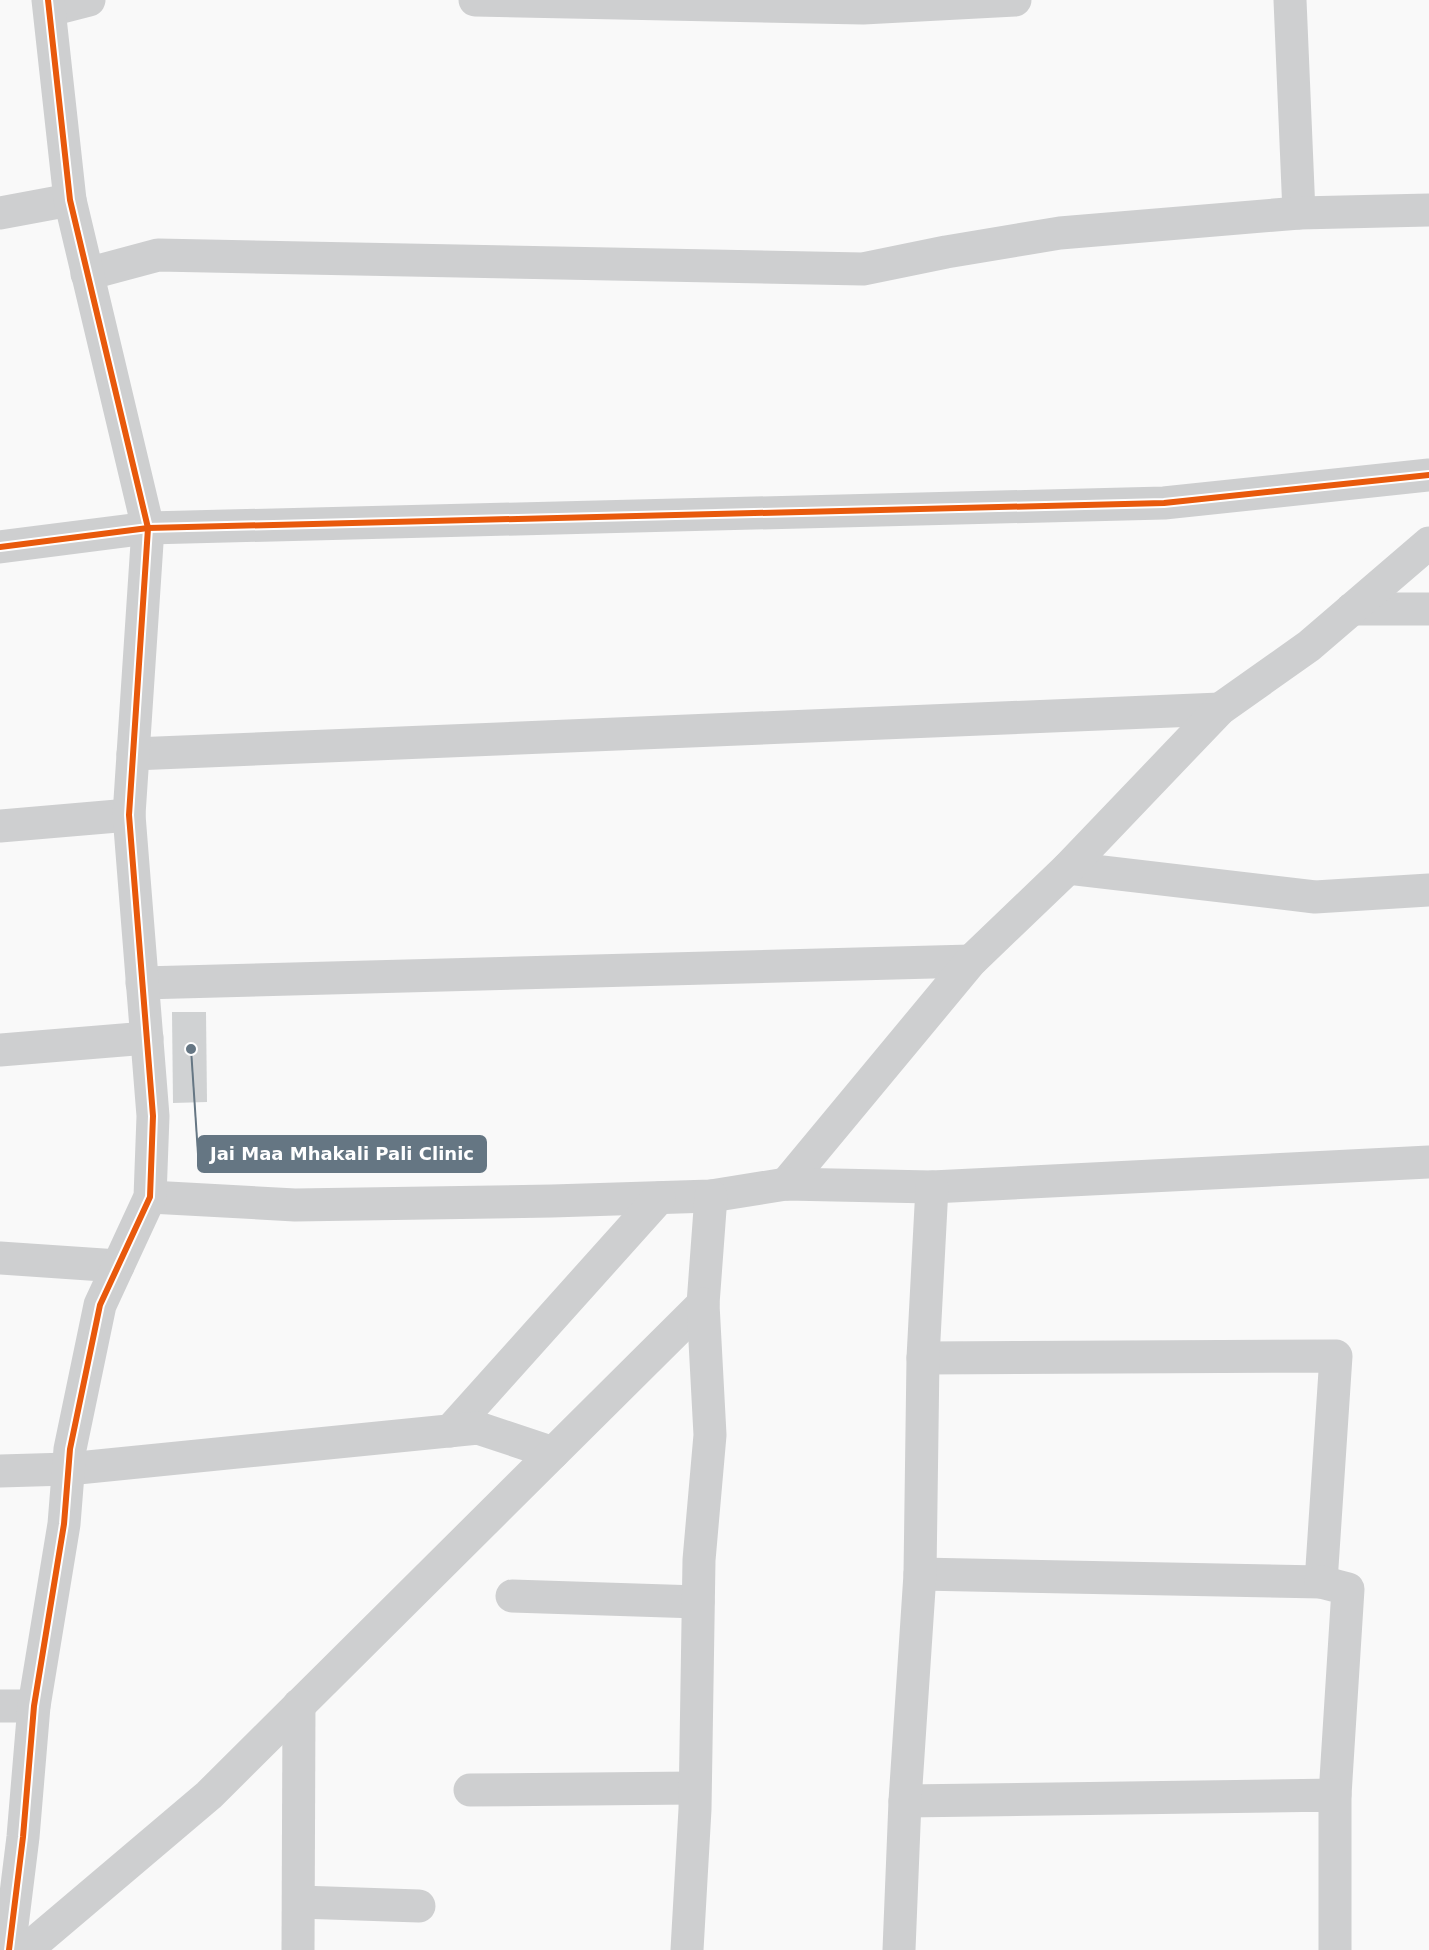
<svg xmlns="http://www.w3.org/2000/svg" width="1429" height="1950" viewBox="0 0 1429 1950" font-family="'DejaVu Sans',sans-serif">
  <style>
    .building { fill: #d0d2d3 }
    .lines { fill: none; stroke-linecap: round; stroke-linejoin: round }
    .minor { stroke: #cecfd0; stroke-width: 33 }
    .cycleway-casing { stroke: #fff; stroke-width: 10 }
    .cycleway { stroke: #e8590c; stroke-width: 6 }
    .leader { fill: none; stroke: #657683; stroke-width: 2 }
    .callout-dot { fill: #657683; stroke: #fff; stroke-width: 2 }
    .callout { fill: #657683; stroke: #657683; stroke-width: 2 }
    .callout-label { font-size: 18px; text-anchor: middle; font-weight: bold; fill: #fff }
  </style>
  <rect width="100%" height="100%" fill="#f9f9f9"/>
  <!-- building -->
  <path class="building" d="M172,1012H206L207,1102L173,1103Z"/>
  <g class="lines">
    <!-- minor -->
    <g class="minor">
      <path d="M475,0L863,8L1015,0"/>
      <path d="M1290,0L1299,213"/>
      <path d="M50,10L89,0"/>
      <path d="M0,213L70,200"/>
      <path d="M87,274L158,255L863,269L946,252L1060,233L1299,213L1429,210"/>
      <path d="M0,547L148,528L1164,503L1429,475"/>
      <path d="M1352,609H1429"/>
      <path d="M133,754L1220,709"/>
      <path d="M0,826L129,815"/>
      <path d="M1068,868L1315,897L1429,890"/>
      <path d="M142,983L971,961"/>
      <path d="M0,1050L147,1038"/>
      <path d="M786,1184L971,961L1068,868L1220,709L1309,646L1429,543"/>
      <path d="M150,1197L295,1205L552,1201L711,1196L786,1184L932,1187L1429,1162"/>
      <path d="M0,1258L118,1266"/>
      <path d="M450,1431L659,1198"/>
      <path d="M0,1471L68,1469L478,1428L553,1453"/>
      <path d="M920,1574L1321,1582L1336,1356L923,1358"/>
      <path d="M1321,1582L1348,1589L1335,1795"/>
      <path d="M512,1596L698,1602"/>
      <path d="M0,1706H34"/>
      <path d="M470,1790L694,1788"/>
      <path d="M905,1801L1335,1795V1950"/>
      <path d="M299,1902L419,1906"/>
      <path d="M9,1950L23,1837L34,1706L64,1524L70,1449L100,1305L150,1197L153,1116L129,815L148,528L70,200L48,0"/>
      <path d="M26,1950L209,1795L703,1304L711,1196"/>
      <path d="M298,1950L299,1705"/>
      <path d="M687,1950L695,1809L699,1560L710,1435L703,1304"/>
      <path d="M899,1950L905,1801L920,1574L923,1358L932,1187"/>
    </g>
    <defs>
      <g id="cycleway">
        <path d="M0,547L148,528L1164,503L1429,475"/>
        <path d="M9,1950L23,1837L34,1706L64,1524L70,1449L100,1305L150,1197L153,1116L129,815L148,528L70,200L48,0"/>
      </g>
    </defs>
    <!-- cycleway casing -->
    <use href="#cycleway" class="cycleway-casing"/>
    <!-- cycleway -->
    <use href="#cycleway" class="cycleway"/>
  </g>
  <!-- callouts -->
  <path class="leader" d="M191 1049L198 1154"/>
  <circle class="callout-dot" cx="191" cy="1049" r="6"/>
  <rect class="callout" x="198" y="1136" width="288" height="36" rx="6"/>
  <g class="callout-label">
    <text x="342" y="1160">Jai Maa Mhakali Pali Clinic</text>
  </g>
</svg>
